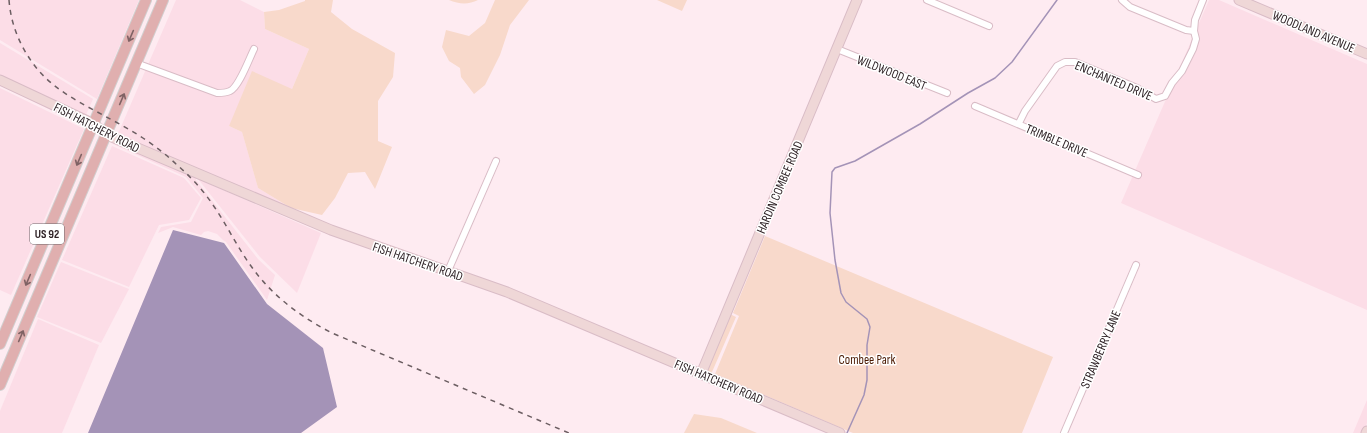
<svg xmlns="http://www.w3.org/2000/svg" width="1367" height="433" viewBox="0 0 1367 433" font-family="'Sofia Sans Condensed',sans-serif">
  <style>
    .built { fill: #fcdde7 }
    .green { fill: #f8d9cb }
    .water { fill: #a493b7 }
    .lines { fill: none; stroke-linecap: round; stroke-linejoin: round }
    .stream { stroke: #a493b7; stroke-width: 1.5 }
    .street-casing { stroke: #d9bcc6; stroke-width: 8 }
    .secondary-casing { stroke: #d9bcc6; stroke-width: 11 }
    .primary-casing { stroke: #d1cfcf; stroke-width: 12 }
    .street { stroke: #fff; stroke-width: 6 }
    .secondary { stroke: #efd7d7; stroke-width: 9 }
    .primary { stroke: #e0afaf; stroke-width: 10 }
    .rail { stroke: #6c5e62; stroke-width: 1.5; stroke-dasharray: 5 5; stroke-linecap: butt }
    .oneway { stroke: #7f6264 }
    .labels { text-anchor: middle; stroke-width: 3; stroke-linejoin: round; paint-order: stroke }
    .shield { fill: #fff; stroke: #6d6568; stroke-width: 1 }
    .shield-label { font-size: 12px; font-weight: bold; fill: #2f2327 }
    .street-label { font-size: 13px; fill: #2f2327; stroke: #fff }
    .park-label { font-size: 13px; fill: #4a1900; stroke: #fff }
  </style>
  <rect width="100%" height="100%" fill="#feebf1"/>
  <!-- built -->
  <g class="built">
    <path d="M0,0H139L97,99L0,40Z"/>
    <path d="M176,0H240L264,12L265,29L309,49L292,89L229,126L242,132L258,188L291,208V210L117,136Z"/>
    <path d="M1209,0H1219L1367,64V310L1121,203Z"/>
    <path d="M0,43L93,99L85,117L0,77Z"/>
    <path d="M0,83L83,122L81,125L0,85Z"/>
    <path d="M0,88L84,129L11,295L0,290Z"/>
    <path d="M114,141L196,177V180L258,259L275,275L267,300L226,242L223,240L217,234L208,231L204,232L201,235L173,227L158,233L161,227L191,222L203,198L186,177L113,144Z"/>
    <path d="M112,146L184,178L201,198L189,220L159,225L129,287L62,260Z"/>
    <path d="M198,179L321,233L297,293L260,257Z"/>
    <path d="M61,262L129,289L101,343L37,317Z"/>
    <path d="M38,319L99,345L62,433H0V411Z"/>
    <path d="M1367,400V423L1363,433H1353Z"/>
  </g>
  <!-- green -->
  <g class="green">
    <path d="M305,0H333L331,12L352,29L395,53L393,77L378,101V141L392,147L375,189L365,172L348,173L335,198L322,215L291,208L258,188L242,132L229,126L252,71L292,89L309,49L265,29L264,12L279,10L305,1Z"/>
    <path d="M449,0H478C468,5 459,4 449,0Z"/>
    <path d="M495,0H529L510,25L500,55L485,85L474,94L461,77L460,68L449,61L442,47L446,30L469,36L485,23Z"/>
    <path d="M657,0H687L682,11Z"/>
    <path d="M765,236L1053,357L1022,433H853L715,374L739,316L733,313Z"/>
    <path d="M730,314L736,317L712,372L713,375L705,373Z"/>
    <path d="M694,414L721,418L757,433H684Z"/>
  </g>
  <!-- water -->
  <path class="water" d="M173,230L224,243L267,304L323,348L337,407L301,433H88Z"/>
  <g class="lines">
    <!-- stream -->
    <path class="stream" d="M847,433L864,395L867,380V345L870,327L867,319L846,302L841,293L835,260L830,213L832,172L835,168L855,161L920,124L968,93L995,78L1012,62L1057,0"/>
    <defs>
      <g id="street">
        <path d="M927,0L989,26"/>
        <path d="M1122,0L1130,7L1186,30L1194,31"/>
        <path d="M837,49L947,93"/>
        <path d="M136,63L217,93C221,93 226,93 230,91C239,87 249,59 254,49"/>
        <path d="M975,106L1138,175"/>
        <path d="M1019,123L1025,111L1057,66L1065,62H1075L1137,88L1156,99L1165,96L1172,83L1182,71L1193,49L1196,39L1194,31L1195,20L1203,0"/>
        <path d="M448,271L496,161"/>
        <path d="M1064,433L1136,265"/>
      </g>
      <g id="secondary">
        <path d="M1239,0L1367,54"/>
        <path d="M0,80L94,124L107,135L331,230L507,292L840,433"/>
        <path d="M701,374L857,0"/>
        <path d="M1366,433L1367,431"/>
      </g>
      <g id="primary">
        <path d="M0,344L146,0"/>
        <path d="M0,385L163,0"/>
      </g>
    </defs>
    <!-- street casing -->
    <use href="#street" class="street-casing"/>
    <!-- secondary casing -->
    <use href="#secondary" class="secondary-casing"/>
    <!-- primary casing -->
    <use href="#primary" class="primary-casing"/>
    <!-- street -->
    <use href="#street" class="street"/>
    <!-- secondary -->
    <use href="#secondary" class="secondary"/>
    <!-- primary -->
    <use href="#primary" class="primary"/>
    <!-- rail -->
    <path class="rail" d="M9,0C11,27 22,51 39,71C58,93 87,106 112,120C135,132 157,146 176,164C190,176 203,190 213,205C227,225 237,247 251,266C272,296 301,317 332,333L569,433"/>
  </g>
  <!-- one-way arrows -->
  <defs><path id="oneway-shaft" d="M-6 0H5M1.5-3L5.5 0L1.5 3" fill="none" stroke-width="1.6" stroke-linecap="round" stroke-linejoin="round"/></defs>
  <g class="oneway">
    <use href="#oneway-shaft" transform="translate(131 36) rotate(113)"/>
    <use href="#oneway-shaft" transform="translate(122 99) rotate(-67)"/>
    <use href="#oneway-shaft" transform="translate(79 160) rotate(113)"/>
    <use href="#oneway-shaft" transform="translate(28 280) rotate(113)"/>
    <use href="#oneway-shaft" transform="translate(21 336) rotate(-67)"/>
  </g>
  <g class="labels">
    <!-- shield labels -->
    <rect class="shield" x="30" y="224" width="34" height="20" rx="3"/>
    <g class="shield-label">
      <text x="47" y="238">US 92</text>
    </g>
    <!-- street labels -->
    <g class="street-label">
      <text transform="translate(1314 31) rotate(23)" y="5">WOODLAND AVENUE</text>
      <text transform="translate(892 72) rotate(22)" y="5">WILDWOOD EAST</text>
      <text transform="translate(1114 80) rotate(23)" y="5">ENCHANTED DRIVE</text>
      <text transform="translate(97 127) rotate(27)" y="5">FISH HATCHERY ROAD</text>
      <text transform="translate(1057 140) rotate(23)" y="5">TRIMBLE DRIVE</text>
      <text transform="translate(779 187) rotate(-67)" y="5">HARDIN COMBEE ROAD</text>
      <text transform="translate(418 261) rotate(19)" y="5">FISH HATCHERY ROAD</text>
      <text transform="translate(1100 349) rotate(-67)" y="5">STRAWBERRY LANE</text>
      <text transform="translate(719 381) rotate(23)" y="5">FISH HATCHERY ROAD</text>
    </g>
    <!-- park labels -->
    <g class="park-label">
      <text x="867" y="364">Combee Park</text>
    </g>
  </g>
</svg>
